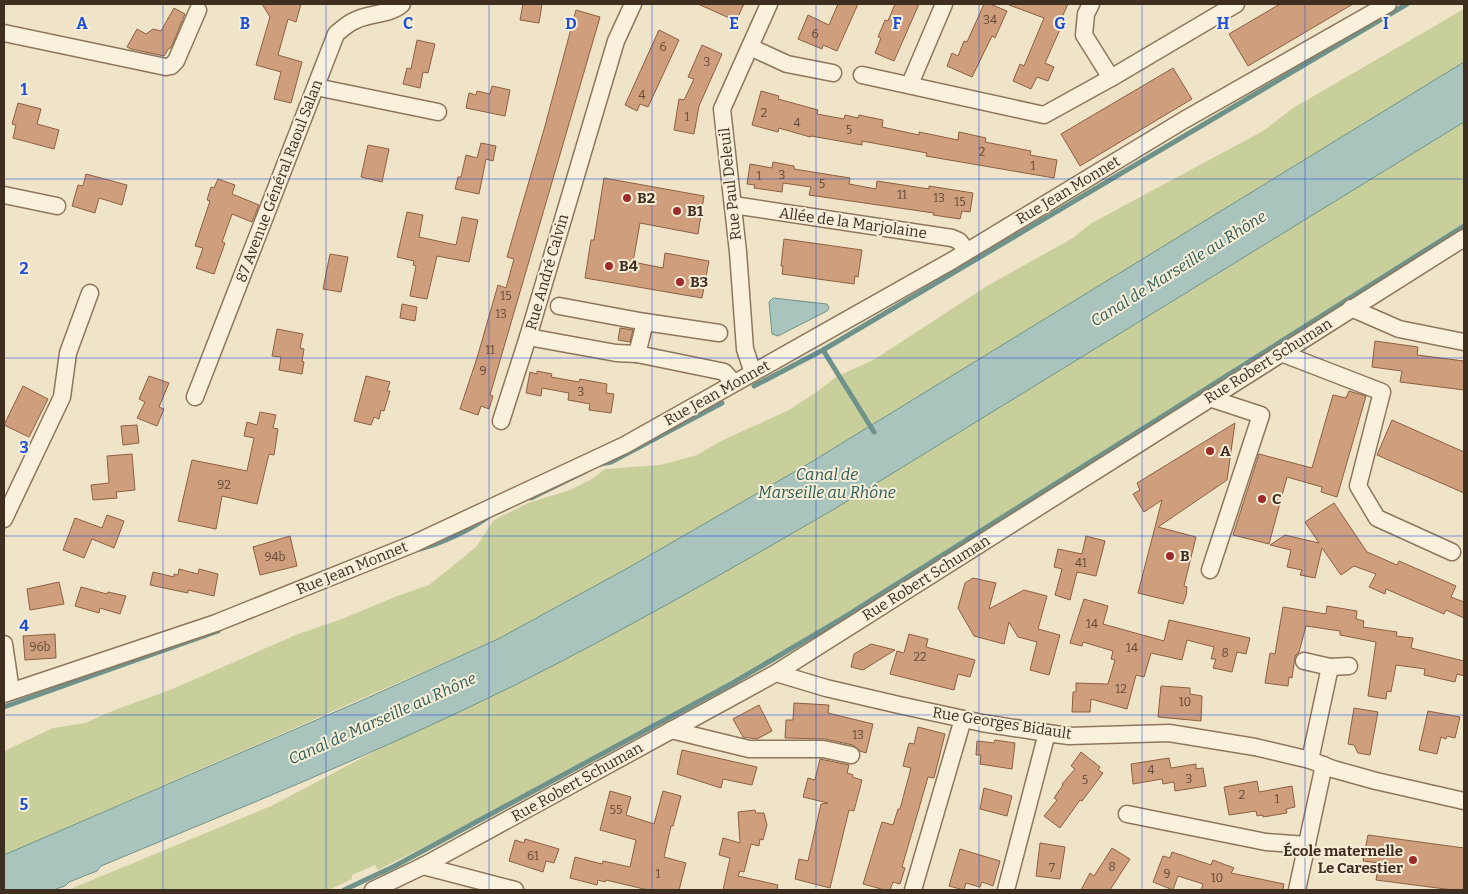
<svg xmlns="http://www.w3.org/2000/svg" width="1468" height="894" viewBox="0 0 1468 894" font-family="Bitter,serif">
  <style>
    .green { fill: #c9cf9b }
    .water { fill: #a9c4bc; stroke: #6f938a }
    .lines { fill: none; stroke-linecap: round; stroke-linejoin: round }
    .stream { stroke: #6f938a; stroke-width: 5 }
    .building { fill: #cf9f7d; stroke: #8d5f41 }
    .street-casing { stroke: #8d765c; stroke-width: 19 }
    .street { stroke: #faf1dc; stroke-width: 16 }
    .grid { fill: none; stroke: #1d4ed8; stroke-width: 1; stroke-opacity: 0.55 }
    .poi-dot { fill: #9e2a2b; stroke: #f7eed8; stroke-width: 2 }
    .labels { text-anchor: middle; stroke-width: 4; stroke-linejoin: round; paint-order: stroke }
    .number-label { font-size: 12px; fill: #624a37 }
    .street-label { font-size: 15px; fill: #3d2e20; stroke: #f7eed8 }
    .poi-label { font-size: 15px; font-weight: bold; fill: #3d2e20; stroke: #f7eed8; text-anchor: start }
    .water-label { font-size: 16px; font-style: italic; fill: #2f5d5a; stroke: #f7eed8 }
    .grid-label { font-size: 16px; text-anchor: middle; font-weight: bold; fill: #1d4ed8; stroke: #f7eed8; stroke-width: 4; stroke-linejoin: round; paint-order: stroke }
  </style>
  <rect width="100%" height="100%" fill="#f0e4c8"/>
  <!-- green -->
  <g class="green">
    <path d="M1464,9V62L808,464L626,569L498,639L4,855V751L53,728L85,723L117,709L170,690L298,634L342,619L397,596L429,585L476,547L494,520L528,503L570,490L592,479L605,469L660,465L697,455L721,441L789,410L818,391L836,377L875,359L987,286L1073,238L1090,224L1263,131L1293,108Z"/>
    <path d="M1464,122V226L773,661L446,836L378,870L375,865L352,875V879L329,890H68L271,806L381,748L516,684L653,612L836,508Z"/>
  </g>
  <!-- water -->
  <g class="water">
    <path d="M1464,62V122L836,508C731,569 625,630 515,685C380,752 240,808 101,866L97,871L69,882L65,886L53,890H4V855L365,699L498,639L626,569L808,464Z"/>
    <path d="M773,298L827,304L829,308L827,311L778,336L772,334L769,302Z"/>
  </g>
  <g class="lines">
    <!-- stream -->
    <g class="stream">
      <path d="M823,350L874,432"/>
      <path d="M754,386L823,350L1407,4"/>
      <path d="M600,464L611,462L722,403"/>
      <path d="M531,498L586,471"/>
      <path d="M420,549C442,543 471,530 489,516"/>
      <path d="M4,707L218,631"/>
      <path d="M344,890L395,866L731,684L838,621L1464,226"/>
    </g>
  </g>
  <!-- building -->
  <g class="building">
    <path d="M262,4H301L296,22L288,19L278,55L302,62L291,103L274,99L281,72L256,65L270,17Z"/>
    <path d="M523,4H542L539,23L520,20Z"/>
    <path d="M698,4H744L736,21Z"/>
    <path d="M838,4H858L837,51L823,45L822,49L798,39L808,15L829,25Z"/>
    <path d="M895,4H919L894,61L875,53L881,38L878,37L885,20L888,21Z"/>
    <path d="M984,4H990L1007,11L995,38L992,36L972,77L947,66L952,53L958,56L964,41L967,42Z"/>
    <path d="M1010,4H1068L1059,24L1062,25L1045,63L1054,67L1048,81L1037,77L1031,89L1013,81L1020,64L1024,66L1044,18L1009,5Z"/>
    <path d="M1280,4H1353L1248,66L1229,34Z"/>
    <path d="M174,8L185,14L171,48H169L164,56L131,49L127,47L137,29L146,34L153,29L161,31Z"/>
    <path d="M576,10L600,17L490,395L493,396L489,409L481,406L478,415L460,409L477,358L498,285L506,288L514,259L507,257L545,126Z"/>
    <path d="M659,30L679,40L648,107L640,104L637,111L625,105Z"/>
    <path d="M417,40L435,44L428,73L423,72L420,88L403,84L407,68L411,69Z"/>
    <path d="M702,45L722,54L699,106L694,134L674,130L679,99L684,100L694,79L688,77Z"/>
    <path d="M1173,68L1192,99L1080,166L1061,134Z"/>
    <path d="M492,86L510,90L505,116L466,108L469,93L476,95L477,91L490,94Z"/>
    <path d="M761,91L779,96L778,99L818,110L817,114L844,119L845,115L858,118L859,115L883,120L882,127L919,135V132L958,140L959,132L986,138L985,142L1031,151L1030,155L1057,160L1054,178L926,156L927,153L862,141V145L811,136L810,137L779,128L778,132L752,125Z"/>
    <path d="M18,103L41,109L37,124L59,130L54,149L13,138L16,125L12,124Z"/>
    <path d="M481,143L496,146L493,161L486,159L479,194L455,189L458,177H461L466,155L477,158Z"/>
    <path d="M368,145L389,149L382,182L361,177Z"/>
    <path d="M773,162L794,166V169L850,178L849,184L876,189L877,181L929,189V186L973,193L970,212L962,211L960,219L933,215L934,213L809,195L811,187L783,183L782,192L754,188L755,185L747,184L750,164L772,168Z"/>
    <path d="M86,174L127,185L122,205L99,198L95,213L72,206L78,185L83,186Z"/>
    <path d="M604,178L704,196L698,234L640,223L633,262L663,268L665,253L709,261L702,298L585,278L591,240H594Z"/>
    <path d="M218,179L235,185L232,194L259,205L252,222L232,214L222,242L225,243L214,274L196,268L203,248L195,246L210,201L207,200L211,187L214,188Z"/>
    <path d="M407,212L423,215L419,237L456,245L462,217L478,220L469,262L437,256L427,299L410,296L416,266L413,265L414,261L397,257Z"/>
    <path d="M784,239L862,250L858,277L855,276L854,284L782,274L783,266H781Z"/>
    <path d="M330,254L348,257L341,292L323,289Z"/>
    <path d="M402,304L417,307L415,321L400,318Z"/>
    <path d="M620,328L633,330L630,342L618,340Z"/>
    <path d="M277,329L303,334L300,348L304,349L302,361L304,362L302,374L279,370L281,357L272,356Z"/>
    <path d="M1375,341L1418,347L1417,355L1464,361V390L1400,382L1402,371L1372,367Z"/>
    <path d="M537,371L552,374L551,377L579,382L580,379L607,384L606,393L614,394L611,413L589,410L590,404L568,400L569,393L542,388L541,396L526,393L530,372L537,374Z"/>
    <path d="M149,376L169,383L159,407L164,409L157,426L137,418L145,402L139,399Z"/>
    <path d="M366,376L390,382L387,391H390L384,411L381,410L379,419L374,417L371,425L354,421Z"/>
    <path d="M23,386L48,399L29,437L4,425Z"/>
    <path d="M1349,391L1366,396L1337,497L1321,492L1322,487L1287,477L1269,544L1233,535L1259,454L1312,468L1333,395L1346,398Z"/>
    <path d="M260,412L276,415L273,428L278,429L274,455L269,454L257,504L222,496L216,529L178,521L192,460L247,471L254,438L244,436L247,422L257,425Z"/>
    <path d="M1392,420L1464,452V493L1377,455Z"/>
    <path d="M1235,423L1227,480L1158,527L1196,537L1184,586L1187,587L1186,596L1183,604L1138,593L1162,500L1144,512L1133,494L1140,490L1137,483Z"/>
    <path d="M137,425L139,443L123,445L121,426Z"/>
    <path d="M132,454L135,490L116,492L117,498L93,500L91,485L109,483L107,456Z"/>
    <path d="M1334,503L1367,552L1397,565L1399,561L1456,586L1451,597L1464,602V618L1446,610L1444,614L1386,589L1385,594L1369,587L1376,574L1354,566L1341,575L1322,548L1315,578L1300,575L1302,570L1287,567L1291,550L1270,545L1285,535L1319,543L1305,522Z"/>
    <path d="M107,515L124,521L114,548L92,539L84,558L63,550L75,518L102,528Z"/>
    <path d="M290,536L297,566L260,575L253,547Z"/>
    <path d="M1086,536L1105,541L1096,576L1077,572L1070,600L1055,595L1062,569L1054,567L1058,549L1082,554Z"/>
    <path d="M179,569L198,574L199,569L218,574L214,596L188,590V593L150,585L153,572L174,577V574L178,575Z"/>
    <path d="M973,578L996,583L989,609L1024,590L1047,596L1038,629L1060,635L1049,675L1030,670L1037,642L1018,637L1009,622L1004,644L974,636L958,608L965,583Z"/>
    <path d="M59,582L64,604L30,610L27,589Z"/>
    <path d="M81,587L107,594L108,592L126,596L120,614L100,608L99,613L75,606Z"/>
    <path d="M1084,599L1108,606L1103,624L1164,641L1169,620L1250,638L1246,654L1237,652L1232,672L1213,668L1216,659H1211L1214,647L1187,640L1182,660L1151,653L1144,677L1136,675L1127,709L1091,699L1090,712H1072L1073,692H1076V683L1108,684L1115,660L1111,659L1113,651L1083,642L1082,646L1070,643Z"/>
    <path d="M1327,606L1357,611L1356,619L1364,621L1363,627L1397,632L1396,636L1413,638L1411,648L1464,661V676L1457,674L1455,682L1424,675L1425,669L1396,665L1391,692L1387,691L1386,699L1368,696L1376,642L1340,635V631L1306,626L1299,652L1295,656L1292,678L1289,677L1288,686L1265,683L1270,653L1275,654L1283,607L1326,614Z"/>
    <path d="M55,634L56,658L25,660L23,636Z"/>
    <path d="M909,634L928,639L926,647L975,660L970,677L958,674L954,690L890,674L897,651L904,653Z"/>
    <path d="M871,644L895,650L863,670L851,667L854,654Z"/>
    <path d="M1161,686L1190,688V694L1202,696L1201,721L1158,717Z"/>
    <path d="M794,703L829,705L828,713L873,724L866,753L860,751L853,745L825,739L785,738L786,720H793Z"/>
    <path d="M759,705L772,731L757,739L743,737L733,719Z"/>
    <path d="M1354,708L1378,712L1370,755L1358,753L1354,745L1348,744Z"/>
    <path d="M1428,711L1460,717L1455,738L1447,736L1446,739L1441,737L1437,754L1419,750Z"/>
    <path d="M918,727L945,734L934,778L928,777L902,867L905,868L900,884L893,882L890,890H885L863,884L882,822L893,825L898,809H900L911,768L903,766L909,743L914,744Z"/>
    <path d="M995,740L1015,743L1012,769L980,764L981,755H976L977,741L994,743Z"/>
    <path d="M682,750L757,767L752,785L723,779L721,788L677,774Z"/>
    <path d="M1081,752L1100,767L1098,770L1103,773L1082,801L1080,800L1060,828L1044,816L1057,800L1054,798L1063,785L1062,784L1075,769L1071,766Z"/>
    <path d="M1169,758L1171,768L1196,764V769L1203,768L1206,786L1175,791L1174,782L1163,784L1162,779L1133,784L1131,764Z"/>
    <path d="M820,759L849,765L847,773L853,775L852,777L862,780L854,811L849,810L830,888L795,879L799,859L808,861L821,804L828,803L803,797L808,778L815,780Z"/>
    <path d="M1257,781L1259,792L1292,786L1295,807L1286,809L1287,813L1263,817V815L1257,816L1256,811L1229,815L1224,787Z"/>
    <path d="M984,788L1012,796L1007,816L980,809Z"/>
    <path d="M610,791L631,797L626,815L654,824L663,791L681,796L673,826H671L664,857L686,863L679,890H648L606,880L605,882L598,880L597,885L570,878L575,857L602,864L603,861L630,867L636,840L600,830Z"/>
    <path d="M755,810L756,813H764L767,825L763,840L760,839L759,846L751,844L744,872L740,871L738,876L778,885L777,890H723L730,858L719,855L723,838L740,843L738,812Z"/>
    <path d="M1368,835L1464,848V890H1453L1376,880L1379,863L1363,861Z"/>
    <path d="M525,839L559,849L554,863L546,861L543,872L509,861L515,840L524,843Z"/>
    <path d="M1040,843L1065,847L1060,879L1036,876Z"/>
    <path d="M1112,848L1130,859L1110,890H1081L1090,873L1094,876Z"/>
    <path d="M960,849L1000,861L993,886L982,882L980,887L966,883L964,890L949,886Z"/>
    <path d="M1172,852L1211,865L1213,860L1234,868L1231,873L1284,884L1283,890H1201L1203,884L1178,876L1173,890L1153,882L1163,856L1170,858Z"/>
  </g>
  <g class="lines">
    <defs>
      <g id="street">
        <path d="M1091,4L1086,14L1084,35L1111,78"/>
        <path d="M4,33L166,67L171,66L176,61L198,10"/>
        <path d="M750,47L787,64L833,73"/>
        <path d="M862,75L1044,115L1111,78L1236,4"/>
        <path d="M910,84L944,4"/>
        <path d="M316,87L438,112"/>
        <path d="M4,195L57,206"/>
        <path d="M733,205L952,238L959,241L967,251"/>
        <path d="M559,306L645,322"/>
        <path d="M1351,308L1399,329L1464,342"/>
        <path d="M528,337L616,353L637,354L720,371L724,372L734,383"/>
        <path d="M1281,353L1382,392L1358,486L1377,518L1452,552"/>
        <path d="M637,354L645,322L719,333"/>
        <path d="M753,373L745,349L738,252L722,109L769,4"/>
        <path d="M195,397L336,34C342,29 348,23 356,20C370,13 390,15 402,4"/>
        <path d="M1209,398L1261,415L1210,570"/>
        <path d="M501,421L528,337L616,41L633,4"/>
        <path d="M4,519L62,397L68,353L90,293"/>
        <path d="M4,644L11,691"/>
        <path d="M1304,661L1330,667L1310,760"/>
        <path d="M1330,667L1349,666"/>
        <path d="M776,673L826,688L899,705L982,723L1047,733L1069,736L1169,733L1255,747L1310,760L1333,769L1376,781L1464,801"/>
        <path d="M4,694L216,623L413,544L625,445L953,260L1184,120L1388,4"/>
        <path d="M671,730L749,749H823L851,755"/>
        <path d="M1127,814L1266,842L1307,845"/>
        <path d="M423,866L515,890"/>
        <path d="M373,890L423,866L776,673L1464,238"/>
        <path d="M913,890L963,719"/>
        <path d="M1006,890L1047,733"/>
        <path d="M1297,890L1324,765"/>
      </g>
    </defs>
    <!-- street casing -->
    <use href="#street" class="street-casing"/>
    <!-- street -->
    <use href="#street" class="street"/>
  </g>
  <!-- grid -->
  <path class="grid" d="M163,4V890M326,4V890M489,4V890M652,4V890M816,4V890M979,4V890M1142,4V890M1305,4V890M4,179H1464M4,358H1464M4,536H1464M4,715H1464"/>
  <!-- markers -->
  <g class="poi-dot">
    <circle cx="627" cy="198" r="5"/>
    <circle cx="677" cy="211" r="5"/>
    <circle cx="609" cy="266" r="5"/>
    <circle cx="680" cy="282" r="5"/>
    <circle cx="1210" cy="451" r="5"/>
    <circle cx="1262" cy="499" r="5"/>
    <circle cx="1170" cy="556" r="5"/>
    <circle cx="1413" cy="860" r="5"/>
  </g>
  <g class="labels">
    <!-- number labels -->
    <g class="number-label">
      <text x="990" y="24">34</text>
      <text x="815" y="38">6</text>
      <text x="663" y="51">6</text>
      <text x="707" y="66">3</text>
      <text x="642" y="99">4</text>
      <text x="764" y="117">2</text>
      <text x="687" y="121">1</text>
      <text x="797" y="127">4</text>
      <text x="849" y="134">5</text>
      <text x="982" y="156">2</text>
      <text x="1033" y="170">1</text>
      <text x="782" y="179">3</text>
      <text x="759" y="180">1</text>
      <text x="822" y="188">5</text>
      <text x="902" y="199">11</text>
      <text x="939" y="202">13</text>
      <text x="960" y="206">15</text>
      <text x="506" y="300">15</text>
      <text x="501" y="318">13</text>
      <text x="490" y="354">11</text>
      <text x="483" y="375">9</text>
      <text x="581" y="396">3</text>
      <text x="224" y="489">92</text>
      <text x="275" y="561">94b</text>
      <text x="1081" y="567">41</text>
      <text x="1092" y="628">14</text>
      <text x="40" y="651">96b</text>
      <text x="1132" y="652">14</text>
      <text x="1225" y="657">8</text>
      <text x="920" y="661">22</text>
      <text x="1121" y="693">12</text>
      <text x="1185" y="706">10</text>
      <text x="858" y="739">13</text>
      <text x="1151" y="774">4</text>
      <text x="1189" y="783">3</text>
      <text x="1085" y="784">5</text>
      <text x="1242" y="799">2</text>
      <text x="1277" y="803">1</text>
      <text x="616" y="814">55</text>
      <text x="533" y="860">61</text>
      <text x="1112" y="871">8</text>
      <text x="1052" y="872">7</text>
      <text x="658" y="878">1</text>
      <text x="1167" y="878">9</text>
      <text x="1217" y="882">10</text>
    </g>
    <!-- street labels -->
    <g class="street-label">
      <text transform="translate(279 181) rotate(-69)" y="5">87 Avenue Général Raoul Salan</text>
      <text transform="translate(730 184) rotate(-96)" y="5">Rue Paul Deleuil</text>
      <text transform="translate(1068 190) rotate(-31)" y="5">Rue Jean Monnet</text>
      <text transform="translate(853 223) rotate(8)" y="5">Allée de la Marjolaine</text>
      <text transform="translate(547 272) rotate(-74)" y="5">Rue André Calvin</text>
      <text transform="translate(1268 361) rotate(-32)" y="5">Rue Robert Schuman</text>
      <text transform="translate(717 393) rotate(-29)" y="5">Rue Jean Monnet</text>
      <text transform="translate(352 568) rotate(-22)" y="5">Rue Jean Monnet</text>
      <text transform="translate(926 578) rotate(-32)" y="5">Rue Robert Schuman</text>
      <text transform="translate(1002 723) rotate(9)" y="5">Rue Georges Bidault</text>
      <text transform="translate(577 782) rotate(-29)" y="5">Rue Robert Schuman</text>
    </g>
    <!-- poi labels -->
    <g class="poi-label">
      <text x="637" y="203">B2</text>
      <text x="687" y="216">B1</text>
      <text x="619" y="271">B4</text>
      <text x="690" y="287">B3</text>
      <text x="1220" y="456">A</text>
      <text x="1272" y="504">C</text>
      <text x="1180" y="561">B</text>
      <text x="1403" y="856" text-anchor="end">École maternelle<tspan x="1403" dy="17">Le Carestier</tspan></text>
    </g>
    <!-- water labels -->
    <g class="water-label">
      <text transform="translate(1178 268) rotate(-32)" y="6">Canal de Marseille au Rhône</text>
      <text x="827" y="480">Canal de<tspan x="827" dy="18">Marseille au Rhône</tspan></text>
      <text transform="translate(382 718) rotate(-24)" y="6">Canal de Marseille au Rhône</text>
    </g>
  </g>
  <g class="grid-label">
    <text x="82" y="29">A</text>
    <text x="245" y="29">B</text>
    <text x="408" y="29">C</text>
    <text x="571" y="29">D</text>
    <text x="734" y="29">E</text>
    <text x="897" y="29">F</text>
    <text x="1060" y="29">G</text>
    <text x="1223" y="29">H</text>
    <text x="1386" y="29">I</text>
    <text x="24" y="95">1</text>
    <text x="24" y="274">2</text>
    <text x="24" y="453">3</text>
    <text x="24" y="631">4</text>
    <text x="24" y="810">5</text>
  </g>
  <!-- border -->
  <rect width="1468" height="894" fill="none" stroke="#3d2e20" stroke-width="10"/>
</svg>
